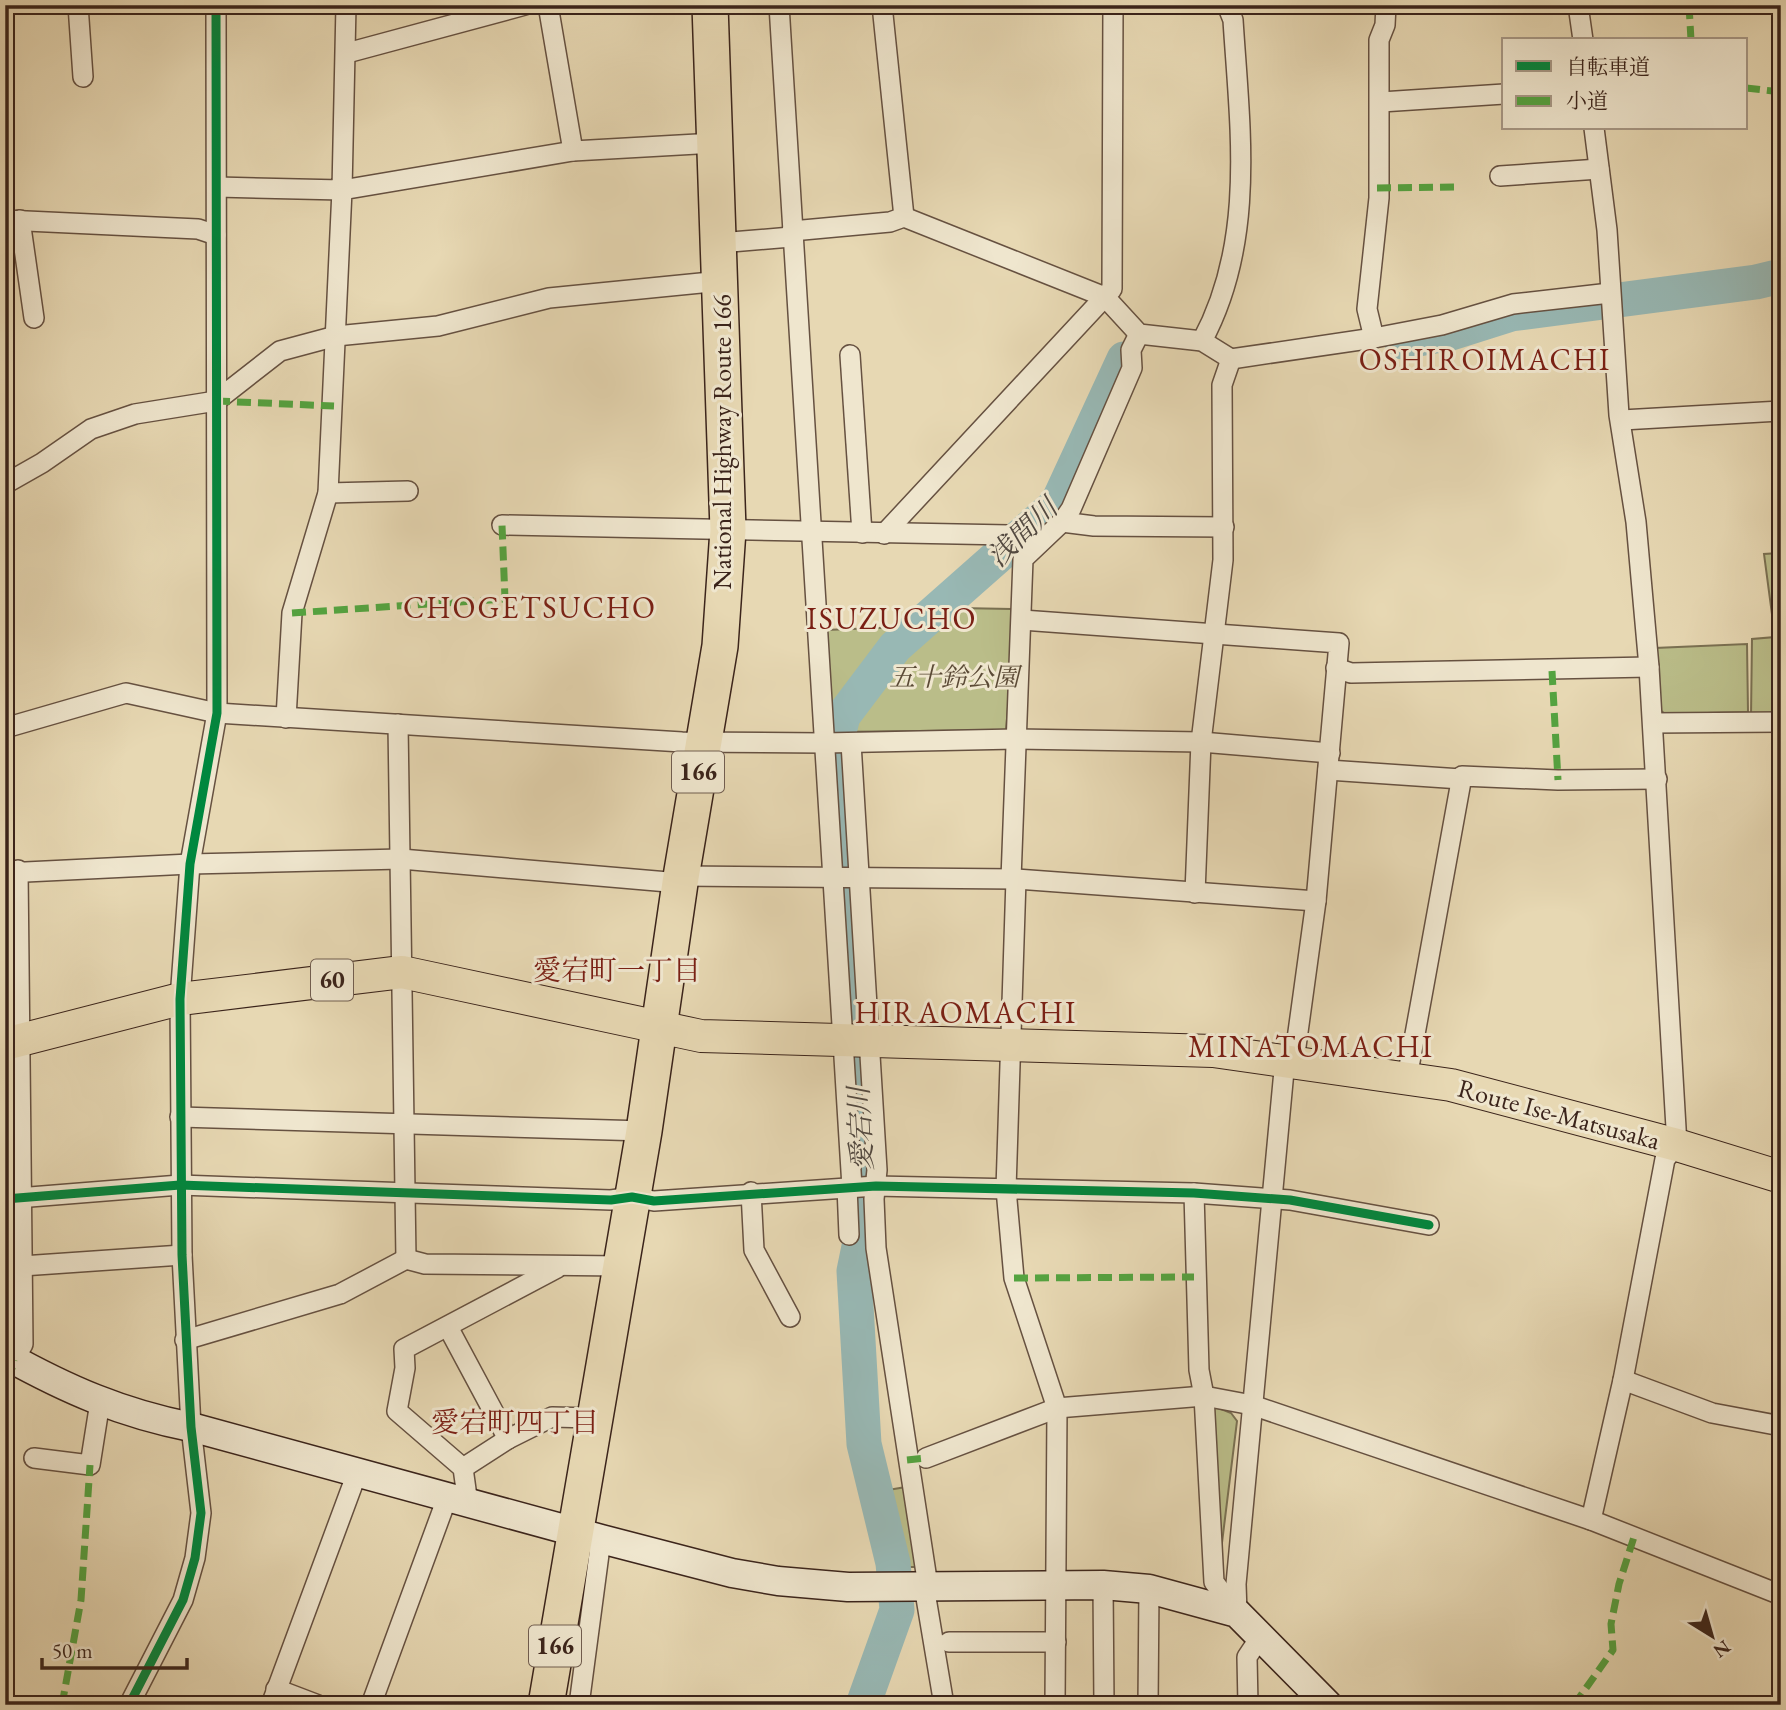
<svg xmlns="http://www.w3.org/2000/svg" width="1786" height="1710" viewBox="0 0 1786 1710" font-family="'EB Garamond','Noto Serif JP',serif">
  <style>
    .green { fill: #babd89; stroke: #7a7052; stroke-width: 2 }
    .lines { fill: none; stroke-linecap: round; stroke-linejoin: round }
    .river { stroke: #98b8b4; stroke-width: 35 }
    .street-casing { stroke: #665141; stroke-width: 22 }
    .secondary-casing { stroke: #3b241b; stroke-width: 31 }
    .primary-casing { stroke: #3b241b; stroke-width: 34 }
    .highway-casing { stroke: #3b241b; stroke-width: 38 }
    .street { stroke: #efe6ce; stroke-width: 19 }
    .secondary { stroke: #efe6ce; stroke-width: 28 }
    .primary { stroke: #e7d8b3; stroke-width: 32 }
    .highway { stroke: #e7d8b3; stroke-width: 35 }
    .quiet { stroke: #54a340; stroke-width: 7; stroke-dasharray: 14 7; stroke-linecap: butt }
    .cycleway-casing { stroke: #efe6ce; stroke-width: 13 }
    .cycleway { stroke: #00873e; stroke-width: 9 }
    .labels { text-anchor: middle; stroke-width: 6; stroke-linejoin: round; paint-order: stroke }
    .shield { fill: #efe6ce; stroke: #715e51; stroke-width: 2 }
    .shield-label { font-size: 24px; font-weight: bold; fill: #3b241b }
    .street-label { font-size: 26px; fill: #3b241b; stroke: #efe6ce }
    .park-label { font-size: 26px; font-style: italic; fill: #5b4a36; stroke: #efe6ce }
    .water-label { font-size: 28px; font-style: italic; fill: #524941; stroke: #efe6ce }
    .neighbourhood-label { font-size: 28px; fill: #7a1f14; stroke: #efe6ce }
    .quarter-label { font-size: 30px; letter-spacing: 2px; fill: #7a1f14; stroke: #efe6ce }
  </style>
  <rect width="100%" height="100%" fill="#e7d8b3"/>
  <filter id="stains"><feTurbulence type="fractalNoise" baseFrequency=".00286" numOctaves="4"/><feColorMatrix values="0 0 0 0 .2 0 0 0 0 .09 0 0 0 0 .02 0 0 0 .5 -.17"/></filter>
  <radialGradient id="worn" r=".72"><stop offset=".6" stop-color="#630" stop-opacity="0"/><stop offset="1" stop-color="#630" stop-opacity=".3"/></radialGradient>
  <!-- green -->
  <g class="green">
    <path d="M1781,553V715L1751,717L1752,639L1775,637L1764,554Z"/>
    <path d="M959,608L1011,609L1012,660L1006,730L832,732L825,630L933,626Z"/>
    <path d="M1747,644L1748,712L1665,714L1659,709L1655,648Z"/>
    <path d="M1211,1405L1231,1413L1237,1421L1220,1559Z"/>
    <path d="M906,1487L919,1567H898L882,1491Z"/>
  </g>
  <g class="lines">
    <!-- river -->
    <g class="river">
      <path d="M1402,342L1451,333L1511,314L1756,282L1781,276"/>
      <path d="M863,1705L897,1610L893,1563L864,1444L854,1271L861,1237L860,1198L865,1178L837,740L843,716L895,647L1057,504L1124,359"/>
    </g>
    <defs>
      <g id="street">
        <path d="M78,5L83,77"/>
        <path d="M548,5L573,151"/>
        <path d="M779,5L852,1187"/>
        <path d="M882,5L904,217"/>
        <path d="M1578,5L1583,40"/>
        <path d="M347,53L525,5"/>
        <path d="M1381,102L1504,94"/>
        <path d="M1500,176L1599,169"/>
        <path d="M217,187L342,190L346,5"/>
        <path d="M5,220L198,229L216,235"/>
        <path d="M20,220L34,318"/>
        <path d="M792,231L890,222L904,217L1105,297L1139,334L1202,341L1231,359"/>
        <path d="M719,243L791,237"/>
        <path d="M1374,338L1367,309L1379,198V40L1385,25L1386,5"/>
        <path d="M1202,341C1256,241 1240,129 1233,20L1227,5"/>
        <path d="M850,355L862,533"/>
        <path d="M1231,359L1374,338L1442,325L1513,304L1610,293"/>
        <path d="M1622,420L1781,411"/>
        <path d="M5,484L42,463L91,429L135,414L216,401L280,351L336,336L438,326L549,298L721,281"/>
        <path d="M328,493L408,491"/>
        <path d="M1062,522L1094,526L1224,527"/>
        <path d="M502,525L1009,535L1039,543"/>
        <path d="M884,534L1112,289L1113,5"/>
        <path d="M1022,620L1339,643L1316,901L1294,1061"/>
        <path d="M1336,668L1351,673L1649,667"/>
        <path d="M286,718L292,613L328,493L342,190L573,151L715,143"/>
        <path d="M1653,723L1781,722"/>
        <path d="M398,724L406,1259"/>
        <path d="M5,728L126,693L217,713L682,742L824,743L1016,739L1201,742L1330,753"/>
        <path d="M851,743L877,1170L874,1199L876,1248L928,1586"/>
        <path d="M1328,770L1461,779"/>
        <path d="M5,873L190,864L401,859L680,883"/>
        <path d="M681,876L1016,879L1316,901"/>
        <path d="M1011,879L1023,559L1062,522L1071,509L1132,368L1131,350L1139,334"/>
        <path d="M1016,879L1006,1189L1014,1278L1057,1408L1055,1705"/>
        <path d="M1195,893L1201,742L1223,560L1222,385L1231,359"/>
        <path d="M1407,1078L1462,776L1558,780L1657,779"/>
        <path d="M180,1117L644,1131"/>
        <path d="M847,1187L849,1235"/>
        <path d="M751,1192L754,1250L790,1317"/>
        <path d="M1194,1193L1199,1370L1204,1396L1214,1582L1237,1613"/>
        <path d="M5,1199L180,1185L611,1200L632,1197L654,1201L876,1186L1194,1193L1290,1200L1429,1225"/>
        <path d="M22,1266L182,1255"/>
        <path d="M448,1327L508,1439L552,1417L594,1418"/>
        <path d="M185,1340L340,1294L406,1259L425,1264L621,1266"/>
        <path d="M14,1360L23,1344L18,870"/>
        <path d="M1623,1380L1712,1413L1781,1426"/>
        <path d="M34,1458L90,1465L100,1402"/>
        <path d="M926,1458L1057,1408L1204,1396L1252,1405L1591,1520L1781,1595"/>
        <path d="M463,1468L508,1439"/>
        <path d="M468,1504L463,1468L397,1411L405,1368L404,1349L557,1268"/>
        <path d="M1591,1520L1623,1380L1665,1159L1677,1145L1649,667L1636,522L1619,415L1607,230L1594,128"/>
        <path d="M1103,1585L1104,1705"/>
        <path d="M924,1586L944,1705"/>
        <path d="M1237,1613L1236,1584L1285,1060"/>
        <path d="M949,1642H1056"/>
        <path d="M276,1689L318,1705"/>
        <path d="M129,1705L183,1600L195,1558L201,1513L191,1427L182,1255L180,999L190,864L217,713L216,5"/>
        <path d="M271,1705L357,1473"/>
        <path d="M371,1705L447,1498"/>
        <path d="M579,1705L601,1539"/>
        <path d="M1148,1705L1149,1589"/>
        <path d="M1248,1705L1247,1657L1261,1636"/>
      </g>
      <path id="secondary" d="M5,1355C68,1390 121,1413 191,1427L601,1539L732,1573L778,1581L848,1587L1103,1585L1149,1589L1237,1613L1328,1705"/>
      <path id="primary" d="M5,1044L180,999L402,972L701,1036L1213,1051L1451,1085L1677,1145L1781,1177"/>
      <path id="highway" d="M546,1705L644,1131L680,883L720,646L728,530L710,5"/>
    </defs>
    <!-- street casing -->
    <use href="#street" class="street-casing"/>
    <!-- secondary casing -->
    <use href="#secondary" class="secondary-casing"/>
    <!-- primary casing -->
    <use href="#primary" class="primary-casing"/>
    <!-- highway casing -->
    <use href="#highway" class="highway-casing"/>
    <!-- street -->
    <use href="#street" class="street"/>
    <!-- secondary -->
    <use href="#secondary" class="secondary"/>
    <!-- primary -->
    <use href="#primary" class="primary"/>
    <!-- highway -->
    <use href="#highway" class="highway"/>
    <!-- quiet -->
    <g class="quiet">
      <path d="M1689,5L1691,40"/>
      <path d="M1746,88L1781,92"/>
      <path d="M1377,188L1459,187"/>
      <path d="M216,401L334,406"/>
      <path d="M292,613L505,599L502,525"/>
      <path d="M1552,671L1558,780"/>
      <path d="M1014,1278L1194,1277"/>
      <path d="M5,1376H10L14,1360"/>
      <path d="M907,1460L926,1458"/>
      <path d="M62,1705L81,1600L90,1465"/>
      <path d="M1574,1705L1613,1650L1611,1624L1619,1584L1634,1537"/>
    </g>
    <defs>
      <g id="cycleway">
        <path d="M5,1199L180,1185L611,1200L632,1197L654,1201L876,1186L1194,1193L1290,1200L1429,1225"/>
        <path d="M129,1705L183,1600L195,1558L201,1513L191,1427L182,1255L180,999L190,864L217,713L216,5"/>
      </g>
    </defs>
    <!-- cycleway casing -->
    <use href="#cycleway" class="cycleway-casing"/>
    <!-- cycleway -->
    <use href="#cycleway" class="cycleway"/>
  </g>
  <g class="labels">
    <!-- shield labels -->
    <g class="shield">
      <rect x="672" y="751.5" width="52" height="41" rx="5"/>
      <rect x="311" y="959.5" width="42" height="41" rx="5"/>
      <rect x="529" y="1625.5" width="52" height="41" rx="5"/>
    </g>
    <g class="shield-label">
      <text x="698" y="780">166</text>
      <text x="332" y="988">60</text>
      <text x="555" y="1654">166</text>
    </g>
    <!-- street labels -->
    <g class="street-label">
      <text transform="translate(722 442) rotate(-90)" y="9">National Highway Route 166</text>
      <text transform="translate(1559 1114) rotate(15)" y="9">Route Ise-Matsusaka</text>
    </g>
    <!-- park labels -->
    <g class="park-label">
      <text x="954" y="686">五十鈴公園</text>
    </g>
    <!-- water labels -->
    <g class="water-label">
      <text transform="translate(1022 532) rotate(-44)" y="10">浅間川</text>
      <text transform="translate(860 1129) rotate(-93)" y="10">愛宕川</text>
    </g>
    <!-- neighbourhood labels -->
    <g class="neighbourhood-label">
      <text x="617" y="980">愛宕町一丁目</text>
      <text x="515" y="1432">愛宕町四丁目</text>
    </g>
    <!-- quarter labels -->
    <g class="quarter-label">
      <text x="1485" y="370">OSHIROIMACHI</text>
      <text x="530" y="618">CHOGETSUCHO</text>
      <text x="892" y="629">ISUZUCHO</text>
      <text x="966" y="1023">HIRAOMACHI</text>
      <text x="1311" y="1057">MINATOMACHI</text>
    </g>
  </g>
  <!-- margin -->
  <rect width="1786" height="1710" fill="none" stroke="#e7d8b3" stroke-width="28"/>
  <rect x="7" y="7" width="1772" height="1696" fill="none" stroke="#3b241b" stroke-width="3.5"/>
  <rect x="14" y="14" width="1758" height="1682" fill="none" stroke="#3b241b" stroke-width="2"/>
  <!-- legend -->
  <rect x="1502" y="38" width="245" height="91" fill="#efe6ce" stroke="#a79886" stroke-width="2"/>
  <rect x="1516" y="61" width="35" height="10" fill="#00873e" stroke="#a79886" stroke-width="2"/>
  <text x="1566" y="74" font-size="21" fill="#3b241b">自転車道</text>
  <rect x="1516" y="96" width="35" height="10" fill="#54a340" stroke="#a79886" stroke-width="2"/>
  <text x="1566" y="108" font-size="21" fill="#3b241b">小道</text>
  <!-- north arrow -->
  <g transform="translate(1712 1636) rotate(143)" stroke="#efe6ce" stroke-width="5" paint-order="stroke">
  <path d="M0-5L12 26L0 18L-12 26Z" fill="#3b241b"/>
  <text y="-10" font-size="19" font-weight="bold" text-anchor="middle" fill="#3b241b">N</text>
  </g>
  <!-- scale -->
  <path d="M42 1658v10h145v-10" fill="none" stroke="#3b241b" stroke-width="3.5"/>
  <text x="52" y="1658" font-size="21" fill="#3b241b" stroke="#efe6ce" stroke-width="5" paint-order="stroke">50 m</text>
  <rect width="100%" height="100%" filter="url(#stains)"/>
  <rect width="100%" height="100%" fill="url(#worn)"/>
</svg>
